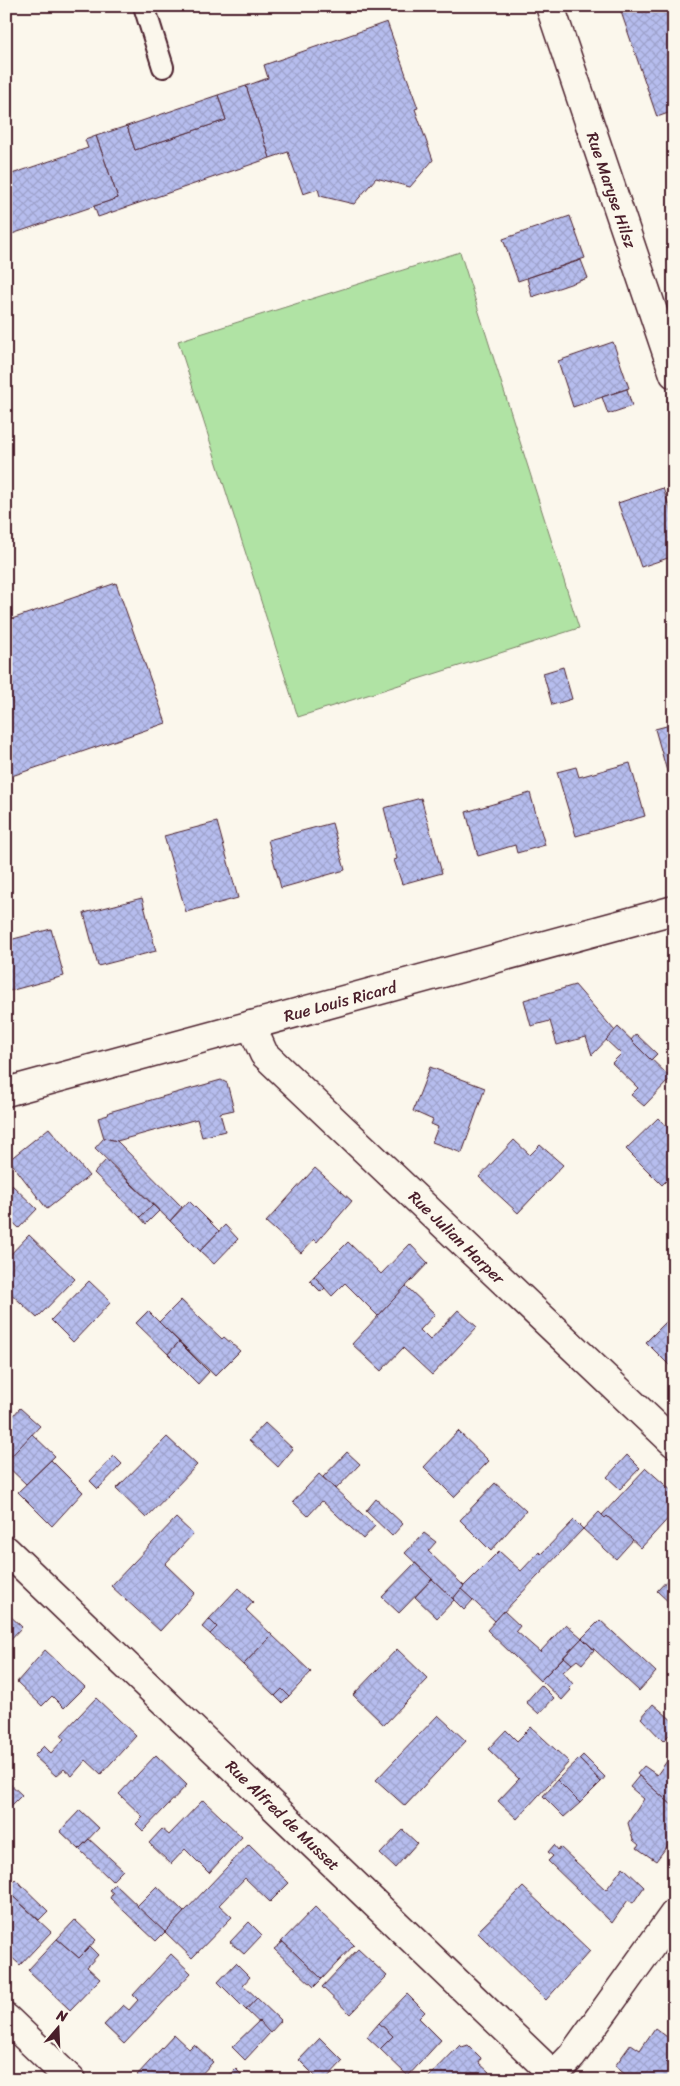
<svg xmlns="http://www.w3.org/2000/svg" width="680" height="2086" viewBox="0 0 680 2086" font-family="Sriracha,sans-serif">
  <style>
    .park { fill: #b0e3a4; stroke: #7d8168 }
    .building { fill: url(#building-cross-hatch); stroke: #4a1f2b }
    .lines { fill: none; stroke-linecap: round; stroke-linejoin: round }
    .service-casing { stroke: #4a1f2b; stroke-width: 24 }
    .minor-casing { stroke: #4a1f2b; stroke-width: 31 }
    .service { stroke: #fbf7ec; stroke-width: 20 }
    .minor { stroke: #fbf7ec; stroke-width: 28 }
    .labels { text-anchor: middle; stroke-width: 4; stroke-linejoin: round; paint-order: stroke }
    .street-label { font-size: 16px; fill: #4a1f2b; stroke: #fbf7ec }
  </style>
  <defs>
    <pattern id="building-cross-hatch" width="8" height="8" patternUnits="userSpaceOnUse" patternTransform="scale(1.25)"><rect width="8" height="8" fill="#b6bdee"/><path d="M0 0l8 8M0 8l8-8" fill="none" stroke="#9ea2cc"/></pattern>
  </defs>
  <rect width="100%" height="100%" fill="#fbf7ec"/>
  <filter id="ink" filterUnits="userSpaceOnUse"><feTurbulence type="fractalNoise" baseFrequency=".02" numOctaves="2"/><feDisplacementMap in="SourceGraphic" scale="10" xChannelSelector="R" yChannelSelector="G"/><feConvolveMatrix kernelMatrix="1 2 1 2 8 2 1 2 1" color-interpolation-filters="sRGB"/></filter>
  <g filter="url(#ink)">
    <!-- park -->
    <path class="park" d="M460,252L579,628L298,717L178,341Z"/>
    <!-- building -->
    <g class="building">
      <path d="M619,6H674V111L657,117Z"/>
      <path d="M387,22L418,108L415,109L433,160L410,187L376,178L354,204L320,196L318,189L303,194L288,152L270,158L246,86L268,78L264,65Z"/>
      <path d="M246,86L270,158L98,217L94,206L118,198L96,136L127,126L135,150L226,120L218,95Z"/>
      <path d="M218,95L226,120L135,150L127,126Z"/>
      <path d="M96,136L118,198L6,236V176L88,148L85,140Z"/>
      <path d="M570,216L585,258L518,281L503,239Z"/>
      <path d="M581,260L588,278L532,297L527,278Z"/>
      <path d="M613,342L629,388L573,407L558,361Z"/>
      <path d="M627,389L632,406L608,414L602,397Z"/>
      <path d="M663,488L674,520V556L641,567L618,503Z"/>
      <path d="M116,583L166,723L6,778V621Z"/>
      <path d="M563,667L572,699L552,705L543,673Z"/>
      <path d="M674,724V781L670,782L655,729Z"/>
      <path d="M630,763L645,816L576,836L557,772L576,767L579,777Z"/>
      <path d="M530,793L545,845L517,853L515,845L478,856L466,812Z"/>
      <path d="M421,798L442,873L402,884L394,860L397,859L384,808Z"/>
      <path d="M217,822L238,898L186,912L164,836Z"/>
      <path d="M332,823L345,870L281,888L268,840Z"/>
      <path d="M142,898L156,951L98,966L84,913Z"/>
      <path d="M51,929L64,976L6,992V941Z"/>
      <path d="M575,985L615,1031L592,1055L586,1037L557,1045L550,1021L531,1026L524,1000Z"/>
      <path d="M618,1027L671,1078L644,1106L631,1095L638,1088L612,1063L621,1054L606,1040Z"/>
      <path d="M636,1034L657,1054L651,1060L631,1040Z"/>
      <path d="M430,1067L485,1088L462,1153L432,1142L438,1127L431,1124L433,1120L413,1111Z"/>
      <path d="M221,1080L227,1083L234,1110L220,1113L225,1131L202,1137L197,1119L117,1141L104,1138L98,1118L108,1115L109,1112Z"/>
      <path d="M658,1118L674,1133V1173L662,1185L626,1149Z"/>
      <path d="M49,1128L89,1176L47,1209L9,1160Z"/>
      <path d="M104,1138L117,1141L182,1207L170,1221L95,1148Z"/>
      <path d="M514,1140L530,1155L540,1145L563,1165L518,1213L479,1177Z"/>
      <path d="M106,1160L153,1205L140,1217L94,1173Z"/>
      <path d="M315,1168L352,1201L317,1242L314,1239L301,1253L266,1222Z"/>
      <path d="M12,1185L37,1209L19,1228L6,1216V1191Z"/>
      <path d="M189,1201L219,1231L200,1251L170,1221Z"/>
      <path d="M153,1205L159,1211L146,1224L140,1217Z"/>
      <path d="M225,1225L238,1239L214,1264L200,1251Z"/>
      <path d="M29,1235L75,1279L37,1318L6,1289V1282L10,1278L6,1275V1259Z"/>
      <path d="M348,1242L381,1274L410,1244L428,1263L378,1316L345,1283L332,1296L314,1276Z"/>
      <path d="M314,1276L325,1288L321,1292L310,1281Z"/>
      <path d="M89,1281L111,1302L73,1342L51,1320Z"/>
      <path d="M406,1286L435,1314L420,1330L430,1340L458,1310L477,1327L432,1375L403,1348L381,1371L352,1344Z"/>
      <path d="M181,1300L222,1339L224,1337L240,1351L215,1376L159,1322Z"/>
      <path d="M148,1311L179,1342L168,1354L136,1323Z"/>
      <path d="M674,1314V1370L646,1342Z"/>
      <path d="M179,1342L209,1372L198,1384L168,1354Z"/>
      <path d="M20,1408L40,1426L12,1456L8,1451L6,1453V1424Z"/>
      <path d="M265,1423L293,1449L278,1467L249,1440Z"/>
      <path d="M458,1431L489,1461L454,1497L424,1467Z"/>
      <path d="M32,1434L55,1456L26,1484L6,1465V1462Z"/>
      <path d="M167,1437L197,1465L146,1518L116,1489Z"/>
      <path d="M347,1452L360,1464L336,1489L323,1477Z"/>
      <path d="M627,1455L640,1468L620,1489L607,1477Z"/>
      <path d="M114,1456L122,1464L98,1489L90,1481Z"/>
      <path d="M51,1460L83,1492L52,1526L18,1492Z"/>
      <path d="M646,1468L674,1493V1512L641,1548L607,1516L605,1518L602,1515Z"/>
      <path d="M319,1474L375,1526L363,1539L322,1501L308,1516L293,1502Z"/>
      <path d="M495,1483L526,1511L491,1551L460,1520Z"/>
      <path d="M376,1499L403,1524L392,1536L366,1511Z"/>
      <path d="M599,1512L605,1518L607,1516L633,1540L616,1559L583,1529Z"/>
      <path d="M176,1518L193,1534L165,1564L195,1593L160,1631L111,1586Z"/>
      <path d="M574,1520L583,1529L495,1621L461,1589L499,1551L521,1571L539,1552L541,1554Z"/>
      <path d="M424,1533L436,1542L428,1551L464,1586L453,1599L405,1553Z"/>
      <path d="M415,1563L432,1579L399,1613L382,1597Z"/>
      <path d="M674,1573V1607L657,1591Z"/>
      <path d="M432,1579L454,1600L437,1618L415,1597Z"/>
      <path d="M238,1588L253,1602L246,1610L272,1635L243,1665L210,1634L217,1627L209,1619Z"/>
      <path d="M461,1589L473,1600L464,1610L453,1599Z"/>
      <path d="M504,1611L520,1626L516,1631L540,1652L566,1624L582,1638L540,1681L487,1630Z"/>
      <path d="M6,1612L22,1627L6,1644Z"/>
      <path d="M209,1619L217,1627L210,1634L202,1627Z"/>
      <path d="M600,1620L656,1672L639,1691L582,1638Z"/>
      <path d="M272,1635L311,1672L289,1696L282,1689L275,1696L243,1665Z"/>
      <path d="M582,1638L594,1650L582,1664L577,1660L572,1664L564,1657Z"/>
      <path d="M397,1649L428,1679L384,1725L353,1695Z"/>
      <path d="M45,1650L85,1687L64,1708L52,1696L42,1706L17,1682Z"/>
      <path d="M564,1657L572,1664L563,1672L573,1684L569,1688L571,1690L562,1700L541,1680Z"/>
      <path d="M541,1685L554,1698L539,1714L526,1702Z"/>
      <path d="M282,1689L289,1696L282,1703L275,1696Z"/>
      <path d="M96,1698L136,1736L101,1774L86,1760L72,1776L64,1769L56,1776L34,1756L44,1746L51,1753L64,1739L61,1735Z"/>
      <path d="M653,1704L674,1722V1730L663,1741L641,1718Z"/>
      <path d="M438,1715L466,1741L405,1806L376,1780Z"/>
      <path d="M531,1727L569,1762L517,1819L498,1801L519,1779L488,1749L506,1730L517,1741Z"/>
      <path d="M674,1752V1776L668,1771L672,1765L667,1761Z"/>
      <path d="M156,1755L187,1785L143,1831L136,1824L143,1817L119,1794Z"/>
      <path d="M583,1755L605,1777L601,1782L579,1759Z"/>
      <path d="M579,1759L601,1782L580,1803L557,1780Z"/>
      <path d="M667,1761L672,1765L668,1771L674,1776V1807L637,1774L644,1766L657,1775Z"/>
      <path d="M639,1776L674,1807V1837L656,1861L637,1848L639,1845L633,1840L628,1823L644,1799L630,1787Z"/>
      <path d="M557,1780L580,1803L564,1817L543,1796Z"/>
      <path d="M7,1781L22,1795L6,1811V1782Z"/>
      <path d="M203,1800L242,1837L209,1873L185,1849L171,1864L149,1843L162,1829L169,1835Z"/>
      <path d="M80,1810L99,1828L79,1849L60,1831Z"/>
      <path d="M403,1830L417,1843L395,1868L380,1854Z"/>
      <path d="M89,1839L123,1870L112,1881L79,1849Z"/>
      <path d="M249,1844L289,1883L270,1902L245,1878L219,1905L232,1917L192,1958L165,1932Z"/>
      <path d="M554,1845L558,1850L560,1847L606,1890L623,1867L644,1887L633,1903L628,1900L612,1923L548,1861L553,1856L548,1852Z"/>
      <path d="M15,1879L48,1911L39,1920L6,1890Z"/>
      <path d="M115,1884L165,1932L156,1941L110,1898L113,1893L109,1890Z"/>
      <path d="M157,1886L184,1912L165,1932L137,1906Z"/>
      <path d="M523,1887L590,1951L546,2000L477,1932Z"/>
      <path d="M6,1890L51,1932L20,1965L6,1952V1948L10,1944L6,1940Z"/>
      <path d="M315,1907L354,1945L322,1979L283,1942L279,1944Z"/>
      <path d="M75,1920L96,1940L79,1958L57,1939Z"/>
      <path d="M249,1922L262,1935L244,1954L230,1942Z"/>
      <path d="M57,1939L79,1958L90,1947L98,1955L87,1967L100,1979L70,2010L28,1970Z"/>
      <path d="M283,1942L322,1979L314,1987L274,1949Z"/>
      <path d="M358,1949L387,1976L350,2014L322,1987Z"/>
      <path d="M171,1954L191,1973L124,2044L104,2025L123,2005L129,2010L138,2000L133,1995Z"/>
      <path d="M236,1963L250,1977L243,1985L257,1998L246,2010L218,1982Z"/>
      <path d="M407,1994L425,2012L419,2018L441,2040L408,2076L380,2049L393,2036L379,2023Z"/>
      <path d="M257,1998L281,2021L270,2033L246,2010Z"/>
      <path d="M259,2021L270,2033L245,2060L232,2047Z"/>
      <path d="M379,2023L393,2036L380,2049L367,2037Z"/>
      <path d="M655,2028L674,2042V2080H632L615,2066L631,2044L640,2050Z"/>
      <path d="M174,2035L189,2049L194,2044L213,2062L196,2080H142L137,2075Z"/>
      <path d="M320,2038L343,2061L325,2080H319L299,2060Z"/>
      <path d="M460,2045L462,2047L468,2045L481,2058L479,2063L489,2072L483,2078L485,2080H426Z"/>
      <path d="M236,2069L241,2074L237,2078L239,2080H225Z"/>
    </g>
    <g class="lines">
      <defs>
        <path id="service" d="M144,6L163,67"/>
        <g id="minor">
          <path d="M550,6L674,374"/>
          <path d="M251,1025L264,1054L674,1443"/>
          <path d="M6,1092L674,910"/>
          <path d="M6,1550L559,2080"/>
          <path d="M6,2018L71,2080"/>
          <path d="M549,2080L572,2056L674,1914"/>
        </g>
      </defs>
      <!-- service casing -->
      <use href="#service" class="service-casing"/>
      <!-- minor casing -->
      <use href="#minor" class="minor-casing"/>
      <!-- service -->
      <use href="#service" class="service"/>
      <!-- minor -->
      <use href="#minor" class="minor"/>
    </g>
  </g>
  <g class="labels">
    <!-- street labels -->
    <g class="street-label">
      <text transform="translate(612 190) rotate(71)" y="6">Rue Maryse Hilsz</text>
      <text transform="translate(340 1001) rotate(-15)" y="6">Rue Louis Ricard</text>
      <text transform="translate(457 1237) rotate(44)" y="6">Rue Julian Harper</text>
      <text transform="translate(283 1815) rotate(44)" y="6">Rue Alfred de Musset</text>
    </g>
  </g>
  <!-- margin -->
  <rect width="680" height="2086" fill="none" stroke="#fbf7ec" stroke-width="25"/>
  <rect x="12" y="12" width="655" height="2061" fill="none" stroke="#4a1f2b" stroke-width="2" filter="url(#ink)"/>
  <!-- north arrow -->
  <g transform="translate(58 2028) rotate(19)" stroke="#fbf7ec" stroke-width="4" paint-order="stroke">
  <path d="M0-4L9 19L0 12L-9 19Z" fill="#4a1f2b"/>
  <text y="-8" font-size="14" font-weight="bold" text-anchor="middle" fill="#4a1f2b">N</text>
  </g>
</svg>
